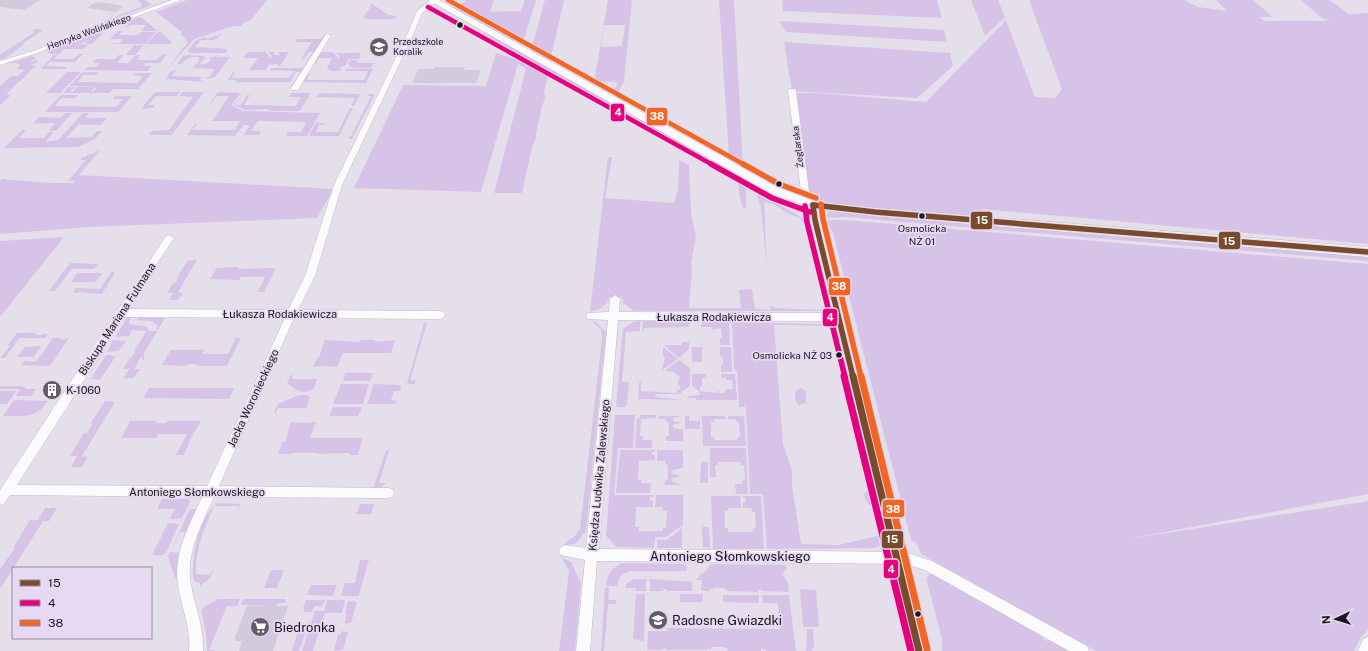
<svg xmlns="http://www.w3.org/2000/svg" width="1368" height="651" viewBox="0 0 1368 651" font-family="'Public Sans',sans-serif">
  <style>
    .green { fill: #d7c3e8; fill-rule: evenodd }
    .building { fill: #d4cade }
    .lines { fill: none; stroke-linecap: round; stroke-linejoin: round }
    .street-casing { stroke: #c1bcc6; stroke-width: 1 }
    .secondary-casing { stroke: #c1bcc6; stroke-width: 1 }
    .street { fill: #fbfafc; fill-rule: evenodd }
    .secondary { fill: #fbfafc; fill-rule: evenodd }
    .bus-1-far1-casing { stroke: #e6d9f1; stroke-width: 8 }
    .bus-1-casing { stroke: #e6d9f1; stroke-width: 10 }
    .bus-2-far2-casing { stroke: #e6d9f1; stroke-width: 6 }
    .bus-2-far1-casing { stroke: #e6d9f1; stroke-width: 8 }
    .bus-2-casing { stroke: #e6d9f1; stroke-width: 10 }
    .bus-3-far2-casing { stroke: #e6d9f1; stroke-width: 6 }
    .bus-3-far1-casing { stroke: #e6d9f1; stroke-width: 8 }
    .bus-3-casing { stroke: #e6d9f1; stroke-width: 10 }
    .bus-1-far1 { stroke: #7a4b2a; stroke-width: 5.5 }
    .bus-1 { stroke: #7a4b2a; stroke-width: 7 }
    .bus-2-far2 { stroke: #e5007d; stroke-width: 4.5 }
    .bus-2-far1 { stroke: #e5007d; stroke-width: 5.5 }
    .bus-2 { stroke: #e5007d; stroke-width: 7 }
    .bus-3-far2 { stroke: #f26522; stroke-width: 4.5 }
    .bus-3-far1 { stroke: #f26522; stroke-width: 5.5 }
    .bus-3 { stroke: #f26522; stroke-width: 7 }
    .bus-dot { fill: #1a161e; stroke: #e6d9f1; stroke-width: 1.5 }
    .labels { text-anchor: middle; stroke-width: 3.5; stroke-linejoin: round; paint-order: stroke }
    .far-street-label { font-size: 9px; fill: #1a161e; stroke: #e6d9f1 }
    .far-poi-label { font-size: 9px; fill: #1a161e; stroke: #e6d9f1; text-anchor: start }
    .bus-label { font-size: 10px; fill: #1a161e; stroke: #e6d9f1 }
    .street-label { font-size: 11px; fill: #1a161e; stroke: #e6d9f1 }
    .poi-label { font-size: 11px; fill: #1a161e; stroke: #e6d9f1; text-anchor: start }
    .near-street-label { font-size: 13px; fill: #1a161e; stroke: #e6d9f1 }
    .near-poi-label { font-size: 13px; fill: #1a161e; stroke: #e6d9f1; text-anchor: start }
    .line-badge { stroke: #e6d9f1; stroke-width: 1.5 }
    .badge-label { font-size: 11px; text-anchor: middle; font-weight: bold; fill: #fff }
  </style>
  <rect width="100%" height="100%" fill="#e5dfeb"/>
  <!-- green -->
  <g class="green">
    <path d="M137,0H145L151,4L149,6L102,23L106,20L141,7L142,4Z"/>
    <path d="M187,0H267L251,20L243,23L241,26H233L194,39L167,69L188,42L180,34L182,32L156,12Z"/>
    <path d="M466,0H494L490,12L521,11L525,0H536L522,45L452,8L464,3Z"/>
    <path d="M545,0H564L550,61L531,50Z"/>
    <path d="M608,0H632L624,81L617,95L606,89L615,88L617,85L616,82L601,81L605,84L603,88L594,83ZM604,25H625L622,46L601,47Z"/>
    <path d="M719,0H734L743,166L729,157Z"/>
    <path d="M782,0H937L942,18L783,11Z"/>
    <path d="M971,0H998L1005,17L985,36Z"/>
    <path d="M1029,0H1184L1198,7L1227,11L1216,0H1253L1273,17H1260L1264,21H1323L1331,19H1323L1301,0H1329L1349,14L1368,13V244L983,209L979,219L832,205L809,200L792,93H818L926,102L1006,20L1035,97L1055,98L1062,89Z"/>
    <path d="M371,3L388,15L397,16L395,19H364L365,17H363L370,8Z"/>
    <path d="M141,17L158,31H141L146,25H131L124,29L133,19Z"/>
    <path d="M779,21L944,30L947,42L786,32Z"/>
    <path d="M471,28L501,41L796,205L806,212L809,217L476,31L469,29Z"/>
    <path d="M35,29L43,30L22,44H25L7,57L0,60V55L35,32L32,31Z"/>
    <path d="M118,31H123L119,35H137V36L141,32H156L145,44H136V46L144,45L135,55H126L135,44H109L120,43L123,39H110Z"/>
    <path d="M159,31L172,42L171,44H146Z"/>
    <path d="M100,32L102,34L92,44H86L88,41L79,44L88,45L83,49H64L59,54H50L47,51Z"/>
    <path d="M221,34C215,42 210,40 201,40L195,47L227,49V53H190L188,51L195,41L205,37L207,39Z"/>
    <path d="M297,39H324L315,52H309L304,59H301L312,42H295Z"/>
    <path d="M784,42L950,53L953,66L917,98L792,91Z"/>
    <path d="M248,52H265L271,58L272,56L268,52H275L273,55H280L278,52H289L280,66L277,64L268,65L266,70H249L258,58H243Z"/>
    <path d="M319,52H333L339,59V55L335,53H343V54L345,53H360L359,55H361L359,59H349L345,66H342L340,69L342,71H331L327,68L332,58H319L316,64L313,62Z"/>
    <path d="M496,53L519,60L520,59L803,218L807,227L813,231L829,298H826L828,306L827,309L821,311H634L623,303L622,302L624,301L621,297H609L608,302L598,310L590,311L608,157H612L605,198L674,203L678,190L679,160L689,165L691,212L696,237L691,263L692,270L689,308H741L739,290L752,289L755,309L770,310L771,306L776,308L820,310L824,309L826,307L815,244L800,218L789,214L773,204L764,202L767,268L761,208L757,194L746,188V208H743L740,199L738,182L548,76L544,92L545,99L542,106L536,133V139L533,144L522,193H494L526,69L518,64L481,192L354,188L403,85L486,86Z"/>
    <path d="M79,54H83L75,62H50L46,66L68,67L66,69H41L53,56L51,55H58L54,59H73Z"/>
    <path d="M162,54H167L160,63H146L144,66H151L148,71L85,70L88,67H96L100,63H93L96,59H115L119,55H124L117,63H129L136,55H140L137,60H157Z"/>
    <path d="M189,55L204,56L205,58L199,65L208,63L211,59L208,58L219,55L216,57L217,58L219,57H230L215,77L207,79L205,78L209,77L215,69L193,68L200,59H198L199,57H190L181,64H177L183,56Z"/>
    <path d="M32,56L36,58L30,62L38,60L37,63H34L32,66H36L6,94L11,95L0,105V86L11,76H18L25,70L17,69L20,66L18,63H10Z"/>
    <path d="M350,60H358L357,63H376L373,64L371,68H352L348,64Z"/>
    <path d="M271,68H304L302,72H296L290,82H236L237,80H228L233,72H235L232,78H288L295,71L269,70Z"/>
    <path d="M346,69H373L366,83L300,82L306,73H310L307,80H364L368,71H345Z"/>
    <path d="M177,70L171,76L201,77L200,80L204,82L166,79L171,71Z"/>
    <path d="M67,72H81L60,93H46Z"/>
    <path d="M83,72H98L95,75H83L78,82L137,83L143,76L133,75L136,73H152L138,89H113L109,93H63L68,87H75L70,91L73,92L77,87H95L92,91L93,92L97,87L69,86Z"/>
    <path d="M155,92H180L177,96H156L148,105H155L153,108L141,109Z"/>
    <path d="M182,92H204L172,135H149L152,131L169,130L193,97L180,96Z"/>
    <path d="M218,92L241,93L231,105L243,111L320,113L307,136H286L288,132H301L306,122L258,121L251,131H261L259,135H244L250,125H244L235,136L187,135L195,124H197L192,130H235L240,121H212L229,96H216L212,103H210Z"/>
    <path d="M243,93L235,105H241L247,95H250L244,105L296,106L301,97H289L291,93H311L300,111H273L267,109L245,110L234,105Z"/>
    <path d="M319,93L360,94L354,106H351L355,98L317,97Z"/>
    <path d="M368,94H375L352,139H349L348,137L351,136L371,96H367Z"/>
    <path d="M61,95H78L76,98H61L55,106L116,107L123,99H113L115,96H132L118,112H45Z"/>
    <path d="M350,108H353L339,136H309L316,122L328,124L319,125L316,132H338Z"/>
    <path d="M65,113H72L56,131H49L55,123L33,124L39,117L61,118Z"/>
    <path d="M83,113H89L85,118H107L100,125H80V123L66,138L91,137V138L97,131H102L95,139L78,147L4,148L22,130H26L19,138H44L49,132H54L45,142L58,140Z"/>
    <path d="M100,150L79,175L334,189L317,218L89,227L0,234V181L2,179L52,183H73L74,181H68L86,160H81V158Z"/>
    <path d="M829,211L1084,232V234L1096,235V233L1368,255V261L867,219L843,217L825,218Z"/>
    <path d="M829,220H846L1368,264V494L1128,539L1368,501V630L1362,636L1354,651H1096L921,554L916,543L911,540L833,233L827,221Z"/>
    <path d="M64,237L0,317V241Z"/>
    <path d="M188,260H197L178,292L183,293L178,300H169L173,293H167L173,283H175L179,277H177Z"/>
    <path d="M70,263L98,264L94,269H72L55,291H49Z"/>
    <path d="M239,267L238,269L276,268L264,292H258L265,277H241L239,280L210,279L217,268Z"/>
    <path d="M111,272H115L102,294L85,293V292L73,293L76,288L100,289Z"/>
    <path d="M77,273H101L102,274L95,282H71Z"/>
    <path d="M839,303H844L898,518L892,522Z"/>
    <path d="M128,317H131L129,323L132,325L145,326L148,328V331H157V325L151,321L137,320L138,317L165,318L144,353V360H142L143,358H140L134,369H140L134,378H124L129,369H123L130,358L132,357L136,350H134L147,331L132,330L129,336L115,337Z"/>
    <path d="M591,321L596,322L606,332L586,531L575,544L567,545L564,550L563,558L571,562L581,583L575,651H559L569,571C562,557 557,555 568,540L574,537L580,529L602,340L601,329Z"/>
    <path d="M640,321V331L626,332L622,382H629L627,404L625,407H616L623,329L633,322Z"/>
    <path d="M643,321H690L689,327L644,328L642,332Z"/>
    <path d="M702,321L729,322L730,345H720V338H722L721,328L713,330L712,327H701Z"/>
    <path d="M732,322L825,324V326L774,325L783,444L792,470V485L801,544L838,545L878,536C877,528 876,519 873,511C870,504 865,502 864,495L868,488L854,411L843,372H846L883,531L880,532L882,541L880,546L875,548L767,549L763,494H750L746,407H739L737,371L734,370Z"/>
    <path d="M424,323H427L410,380L416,381L415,384H407Z"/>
    <path d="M17,333H36L35,335H42L44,334H48L45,338H19L5,358H0L10,346L8,345Z"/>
    <path d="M53,338H61V340L69,338L50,366L21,365L24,361L36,362Z"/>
    <path d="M236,338H241L227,366H197V364H188L187,366L162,365L171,350H204L202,354H228Z"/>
    <path d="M113,340L126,341L119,351L107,352Z"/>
    <path d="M325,340L360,342V340H375V342L395,340L391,353H343L337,367L323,366L313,367L317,358L319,357Z"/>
    <path d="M682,342H689V349L679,358L665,346V345H682Z"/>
    <path d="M25,347L40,346L41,347L33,357H17Z"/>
    <path d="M663,347L678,359L662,370L665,357L663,356Z"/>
    <rect x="692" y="347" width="10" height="15"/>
    <path d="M720,347H731L732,372H721V365H723V357L720,356Z"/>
    <path d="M106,355L116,356L100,380L91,379Z"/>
    <path d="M679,360L690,368V386L681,392V394H656L655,397L684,400L638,399L639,382H641V391L677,393V390L680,389V385H677L680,376L676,375L675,372L664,371Z"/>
    <path d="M345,373H373L370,381H343Z"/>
    <path d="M692,374H706V377L702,378V387H700V391L717,393V391H719V393H725L726,389H733L732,380H726V378H721V374H735L737,400H696V398H689L688,400V396L700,395L699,391L692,386Z"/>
    <path d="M291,375H293L292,379H317L314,389C301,395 298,391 287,383Z"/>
    <path d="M341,384H369L363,404H333Z"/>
    <path d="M374,384L400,385L401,386L400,391H394L391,400L397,401L396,404H367Z"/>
    <path d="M0,386H22L27,389H36L31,396H16L20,389H0Z"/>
    <path d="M149,388H234L229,399L143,398Z"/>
    <path d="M802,388L806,392V403L798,405C795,401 794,396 796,391Z"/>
    <path d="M0,391H16L7,404H0Z"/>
    <path d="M299,395H308L310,398L306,408H278L276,413L274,412L278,404Z"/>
    <path d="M16,400L48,401C36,419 23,416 3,416L13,401Z"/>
    <path d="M105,401L115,402L82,456L88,457L82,467H71L77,456H70L84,433H87L92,424H90Z"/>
    <path d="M333,407H361L362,408L358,416H329Z"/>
    <path d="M615,415H635L633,448H618L614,495H653V497H650V501H653V507H636L635,527H639V531H662L663,528H666L667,511H663V507H655L656,495H683V525L666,537H655L654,548L617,547L606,536Z"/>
    <path d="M640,415H657L656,418L641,419L640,436H643V440H652V448H635L637,418H640Z"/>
    <path d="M659,416H682L673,418V421L681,423L674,424L672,426L674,428L683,430V441H666V436H669V422H666V419H659Z"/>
    <path d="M685,416H689V421H699L700,416V429H685Z"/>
    <path d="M702,416H726V419H714V422H711V437H714V440H737V437H740L739,422H736V419H728V416H744L746,446H703Z"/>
    <path d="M130,421H157L156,423H166L167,421H201L192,436L184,454V455H176L187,434H158L156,438H121Z"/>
    <path d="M291,422L310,423L311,422H316L310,438H363L358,455H350V453L318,454V453H291L290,454H278L282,442H285Z"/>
    <path d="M710,448H746L748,494H736L735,484H742V481L745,480L744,465H741V462H718V465H715L716,477H710Z"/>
    <path d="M386,450H389L379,483H386L382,487L373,489Z"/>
    <path d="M620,450H655V452H652V455H655V460L639,461L638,480H641V483H651L650,493H616Z"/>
    <path d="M657,450H683V468L673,470L671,472L673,474L680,476L671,479L673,482L683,485H664L665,480H668V465L665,464V461H657Z"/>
    <path d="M701,462H708V483H700Z"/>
    <path d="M711,496H740L741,508H728V511H725V528H728V532H752L753,528H756L755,512H752L751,508H743V502L746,501V498H743V496H761L764,549H713Z"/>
    <path d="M162,499H188L190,502L182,518L170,519L175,509H157Z"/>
    <path d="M218,503L241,504L236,513L239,506H214C204,529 195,549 196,574L210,575L214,566L210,578L200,586V583L194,581L193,577C192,555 199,515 218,503Z"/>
    <path d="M360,504H374L371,514H356Z"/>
    <path d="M45,508H57L49,521H43L0,589V569L15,548H13L30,520H38Z"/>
    <path d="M192,509H197L187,532H180L170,552L180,553L178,577L175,578L168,557L169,554L189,511Z"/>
    <path d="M168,523L179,524L166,553L162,555H152Z"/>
    <path d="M702,527H709L710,548L703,547Z"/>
    <path d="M682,528V548H657V540H667Z"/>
    <path d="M360,560H369L359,595L358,596H341L345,583H355Z"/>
    <path d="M622,563L682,564L688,567L686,571H629L619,577L617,586H606C606,575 612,568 622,563Z"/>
    <path d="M711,564L786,565L787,569L785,570L783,575L788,583L789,592L762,591V590H758V592L728,591L724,588H714V589H710V591H701L702,580H696L702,573H704Z"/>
    <path d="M271,570H284L277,588H264Z"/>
    <path d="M931,573L1043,636V639L1048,641V639L1069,651H942V639L926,578Z"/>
    <path d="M634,579H646V591H636V588H625L627,583Z"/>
    <path d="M650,579L692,582V591H667L666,589H663V591H650Z"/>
    <path d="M311,585H337L333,596L307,595Z"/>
    <path d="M605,587L609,588L608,600H616V604H608L604,651H601Z"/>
    <path d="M800,589L816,590L819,627H803Z"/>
    <path d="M636,594H645L644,641L633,639Z"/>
    <rect x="680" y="594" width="23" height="8"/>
    <path d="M723,595H759V603L723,602Z"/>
    <path d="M762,595H789L796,651H766L765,649H761V651H728L727,648H724V647H711V649H708L707,650H666V648H663L662,650H647L648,631H667V628L780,629L778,603H763Z"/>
    <path d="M218,599H240L237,606H227L209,650H215L214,651H207L206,633L201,610L204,607Z"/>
    <path d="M243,599H286L285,603H277L276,606L241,605Z"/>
    <path d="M306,600H325L322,607L314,606L312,612H305L303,608Z"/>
    <path d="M327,600H345L342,613H325L313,651H302L315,611H326L324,610Z"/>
    <path d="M348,601L357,602L351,623L344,624L347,614L345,613Z"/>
    <path d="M302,625H308L299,651H292L299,628Z"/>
    <path d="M807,629H813L814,647L811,651H806Z"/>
    <path d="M342,631L348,632L343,650L334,651L338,635H340Z"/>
  </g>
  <!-- building -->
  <g class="building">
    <path d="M0,0H40L24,10L0,7Z"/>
    <path d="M96,2L106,3L124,6L116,12L87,8Z"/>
    <path d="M435,67H465L464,70H481L476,83H412L418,69H434Z"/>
    <path d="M247,606H288L273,651H239L242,641H235L236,639H234Z"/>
  </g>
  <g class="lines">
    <defs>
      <g id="street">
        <path d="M172,0H181L37,53L0,65V61L33,51Z"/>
        <path d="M431,0L437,1L422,13L413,35L342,185L315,276L298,310L440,311L443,312L445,315L443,318L440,319L294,318L219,486L388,488L392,489L394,493L392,497L388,498L214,497C202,524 185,554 191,585C195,607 204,627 203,651H189C191,627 181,607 178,585C173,553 190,524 202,497L10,495L4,504L0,505V490L166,236L169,235L174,238L127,309L288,310L305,276L334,185L407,35L417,11ZM123,317L285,318L207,486L17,485L96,362Z"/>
        <path d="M326,34L331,35L298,90H292L291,88Z"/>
        <path d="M789,89H795L796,91L809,191L808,202L804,205L800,202L801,191L788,91Z"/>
        <path d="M615,295L620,299L619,312L838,313L842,314L843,317L842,320L838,321L618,320L599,549L905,552L932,561L1087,646L1089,651H1069L925,570L905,564L597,561L590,651H576L585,560L561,555L559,551L561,547L565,545L586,548L608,320L588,319L586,316L588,313L609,312L610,299Z"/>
        <path d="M1368,637V651H1358L1363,639Z"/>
      </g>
      <path id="secondary" d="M428,0H439L780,188L799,196L820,202L875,208L1368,247V257L875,216L820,210L929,651H909L809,220L807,206L772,194Z"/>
    </defs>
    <!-- street casing -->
    <use href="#street" class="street-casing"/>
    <!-- secondary casing -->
    <use href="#secondary" class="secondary-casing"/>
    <!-- street -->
    <use href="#street" class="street"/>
    <!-- secondary -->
    <use href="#secondary" class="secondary"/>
    <defs>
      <g id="bus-1-far1">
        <path d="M813,205L875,212L1368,252"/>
        <path d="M813,205L815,220L853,377"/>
      </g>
      <path id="bus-1" d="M853,376L919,651"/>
      <path id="bus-2-far2" d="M428,7L713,165"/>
      <g id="bus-2-far1">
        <path d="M711,164L772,198L810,212"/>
        <path d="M805,206L807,222L845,377"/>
      </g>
      <path id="bus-2" d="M844,376L911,651"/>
      <path id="bus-3-far2" d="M448,0L745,165"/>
      <g id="bus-3-far1">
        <path d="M743,164L779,184L816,198"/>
        <path d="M821,204L823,219L861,377"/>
      </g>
      <path id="bus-3" d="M861,376L927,649"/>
    </defs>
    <!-- bus-1-far1 casing -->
    <use href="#bus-1-far1" class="bus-1-far1-casing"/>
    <!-- bus-1 casing -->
    <use href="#bus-1" class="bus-1-casing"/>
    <!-- bus-2-far2 casing -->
    <use href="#bus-2-far2" class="bus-2-far2-casing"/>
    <!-- bus-2-far1 casing -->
    <use href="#bus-2-far1" class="bus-2-far1-casing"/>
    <!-- bus-2 casing -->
    <use href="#bus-2" class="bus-2-casing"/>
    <!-- bus-3-far2 casing -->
    <use href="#bus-3-far2" class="bus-3-far2-casing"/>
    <!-- bus-3-far1 casing -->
    <use href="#bus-3-far1" class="bus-3-far1-casing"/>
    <!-- bus-3 casing -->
    <use href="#bus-3" class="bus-3-casing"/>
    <!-- bus-1-far1 -->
    <use href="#bus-1-far1" class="bus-1-far1"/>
    <!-- bus-1 -->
    <use href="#bus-1" class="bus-1"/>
    <!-- bus-2-far2 -->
    <use href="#bus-2-far2" class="bus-2-far2"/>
    <!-- bus-2-far1 -->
    <use href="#bus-2-far1" class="bus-2-far1"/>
    <!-- bus-2 -->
    <use href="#bus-2" class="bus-2"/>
    <!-- bus-3-far2 -->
    <use href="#bus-3-far2" class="bus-3-far2"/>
    <!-- bus-3-far1 -->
    <use href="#bus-3-far1" class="bus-3-far1"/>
    <!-- bus-3 -->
    <use href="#bus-3" class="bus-3"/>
  </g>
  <!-- icons -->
  <defs>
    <symbol id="school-disc" viewBox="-11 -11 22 22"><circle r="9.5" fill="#615c66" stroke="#e6d9f1"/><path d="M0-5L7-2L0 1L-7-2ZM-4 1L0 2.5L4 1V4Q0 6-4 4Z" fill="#fff"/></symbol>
    <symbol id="building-disc" viewBox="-11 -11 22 22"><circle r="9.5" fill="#615c66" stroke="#e6d9f1"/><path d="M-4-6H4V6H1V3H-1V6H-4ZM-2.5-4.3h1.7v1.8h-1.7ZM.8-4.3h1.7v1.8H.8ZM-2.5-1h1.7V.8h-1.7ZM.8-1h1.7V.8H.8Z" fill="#fff"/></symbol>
    <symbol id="supermarket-disc" viewBox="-11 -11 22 22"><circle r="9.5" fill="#615c66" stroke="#e6d9f1"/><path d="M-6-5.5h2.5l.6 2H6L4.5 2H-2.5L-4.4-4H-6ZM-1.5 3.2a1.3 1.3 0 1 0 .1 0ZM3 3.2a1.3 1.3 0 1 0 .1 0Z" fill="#fff"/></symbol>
  </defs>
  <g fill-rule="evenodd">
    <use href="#school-disc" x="368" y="36" width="22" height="22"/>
    <use href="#building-disc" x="41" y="379" width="22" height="22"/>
    <use href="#school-disc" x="647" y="609" width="22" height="22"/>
    <use href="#supermarket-disc" x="249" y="616" width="22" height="22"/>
  </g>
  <!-- markers -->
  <g class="bus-dot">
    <circle cx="460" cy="25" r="3.5"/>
    <circle cx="779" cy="184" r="3.5"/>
    <circle cx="922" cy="216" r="3.5"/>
    <circle cx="839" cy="355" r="3.5"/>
    <circle cx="918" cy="614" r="3.5"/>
  </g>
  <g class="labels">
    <!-- far-street labels -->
    <g class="far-street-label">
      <text transform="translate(89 32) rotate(-20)" y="3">Henryka Wolińskiego</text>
      <text transform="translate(798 147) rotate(-97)" y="3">Żeglarska</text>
    </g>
    <!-- far-poi labels -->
    <g class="far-poi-label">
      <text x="393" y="45">Przedszkole<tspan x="393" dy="10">Koralik</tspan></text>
    </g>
    <!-- bus labels -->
    <g class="bus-label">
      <text x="922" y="232">Osmolicka<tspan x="922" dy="13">NŻ 01</tspan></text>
      <text x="832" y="359" text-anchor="end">Osmolicka NŻ 03</text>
    </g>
    <!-- street labels -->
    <g class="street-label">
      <text x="280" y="318">Łukasza Rodakiewicza</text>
      <text x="714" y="321">Łukasza Rodakiewicza</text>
      <text transform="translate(117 319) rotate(-57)" y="4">Biskupa Mariana Fulmana</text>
      <text transform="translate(253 398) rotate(-65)" y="4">Jacka Woronieckiego</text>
      <text transform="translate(599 475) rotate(-85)" y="4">Księdza Ludwika Zalewskiego</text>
      <text x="197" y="496">Antoniego Słomkowskiego</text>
    </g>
    <!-- poi labels -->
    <g class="poi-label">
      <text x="66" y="394">K-1060</text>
    </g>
    <!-- near-street labels -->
    <g class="near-street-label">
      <text x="730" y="561">Antoniego Słomkowskiego</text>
    </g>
    <!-- near-poi labels -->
    <g class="near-poi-label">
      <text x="672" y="625">Radosne Gwiazdki</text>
      <text x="274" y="632">Biedronka</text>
    </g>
  </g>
  <g class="line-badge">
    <rect x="610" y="103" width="15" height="19" rx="4" fill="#e5007d"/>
    <rect x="646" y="107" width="22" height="19" rx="4" fill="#f26522"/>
    <rect x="970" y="211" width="23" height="19" rx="4" fill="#7a4b2a"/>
    <rect x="1218" y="231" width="23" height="19" rx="4" fill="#7a4b2a"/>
    <rect x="828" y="277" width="23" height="19" rx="4" fill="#f26522"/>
    <rect x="822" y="308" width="16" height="19" rx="4" fill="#e5007d"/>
    <rect x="882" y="499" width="23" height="19" rx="4" fill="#f26522"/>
    <rect x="881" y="530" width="23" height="19" rx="4" fill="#7a4b2a"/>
    <rect x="883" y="559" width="16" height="20" rx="4" fill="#e5007d"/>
  </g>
  <g class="badge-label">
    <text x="618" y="116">4</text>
    <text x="657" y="120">38</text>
    <text x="982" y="224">15</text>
    <text x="1229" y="245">15</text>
    <text x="839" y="290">38</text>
    <text x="830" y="321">4</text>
    <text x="893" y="513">38</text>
    <text x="892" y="543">15</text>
    <text x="891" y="573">4</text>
  </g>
  <!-- legend -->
  <rect x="12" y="567" width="140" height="72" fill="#e6d9f1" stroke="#948b9d"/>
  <rect x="20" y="580" width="20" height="6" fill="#7a4b2a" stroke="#948b9d"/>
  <text x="48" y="587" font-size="12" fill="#1a161e">15</text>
  <rect x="20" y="600" width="20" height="6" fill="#e5007d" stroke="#948b9d"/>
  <text x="48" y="607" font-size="12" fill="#1a161e">4</text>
  <rect x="20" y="620" width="20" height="6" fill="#f26522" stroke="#948b9d"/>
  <text x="48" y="627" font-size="12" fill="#1a161e">38</text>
  <!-- north arrow -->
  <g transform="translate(1336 619) rotate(266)" stroke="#e6d9f1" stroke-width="3" paint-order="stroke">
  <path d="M0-3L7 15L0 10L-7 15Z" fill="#1a161e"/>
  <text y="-6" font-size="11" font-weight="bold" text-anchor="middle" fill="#1a161e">N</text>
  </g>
</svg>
